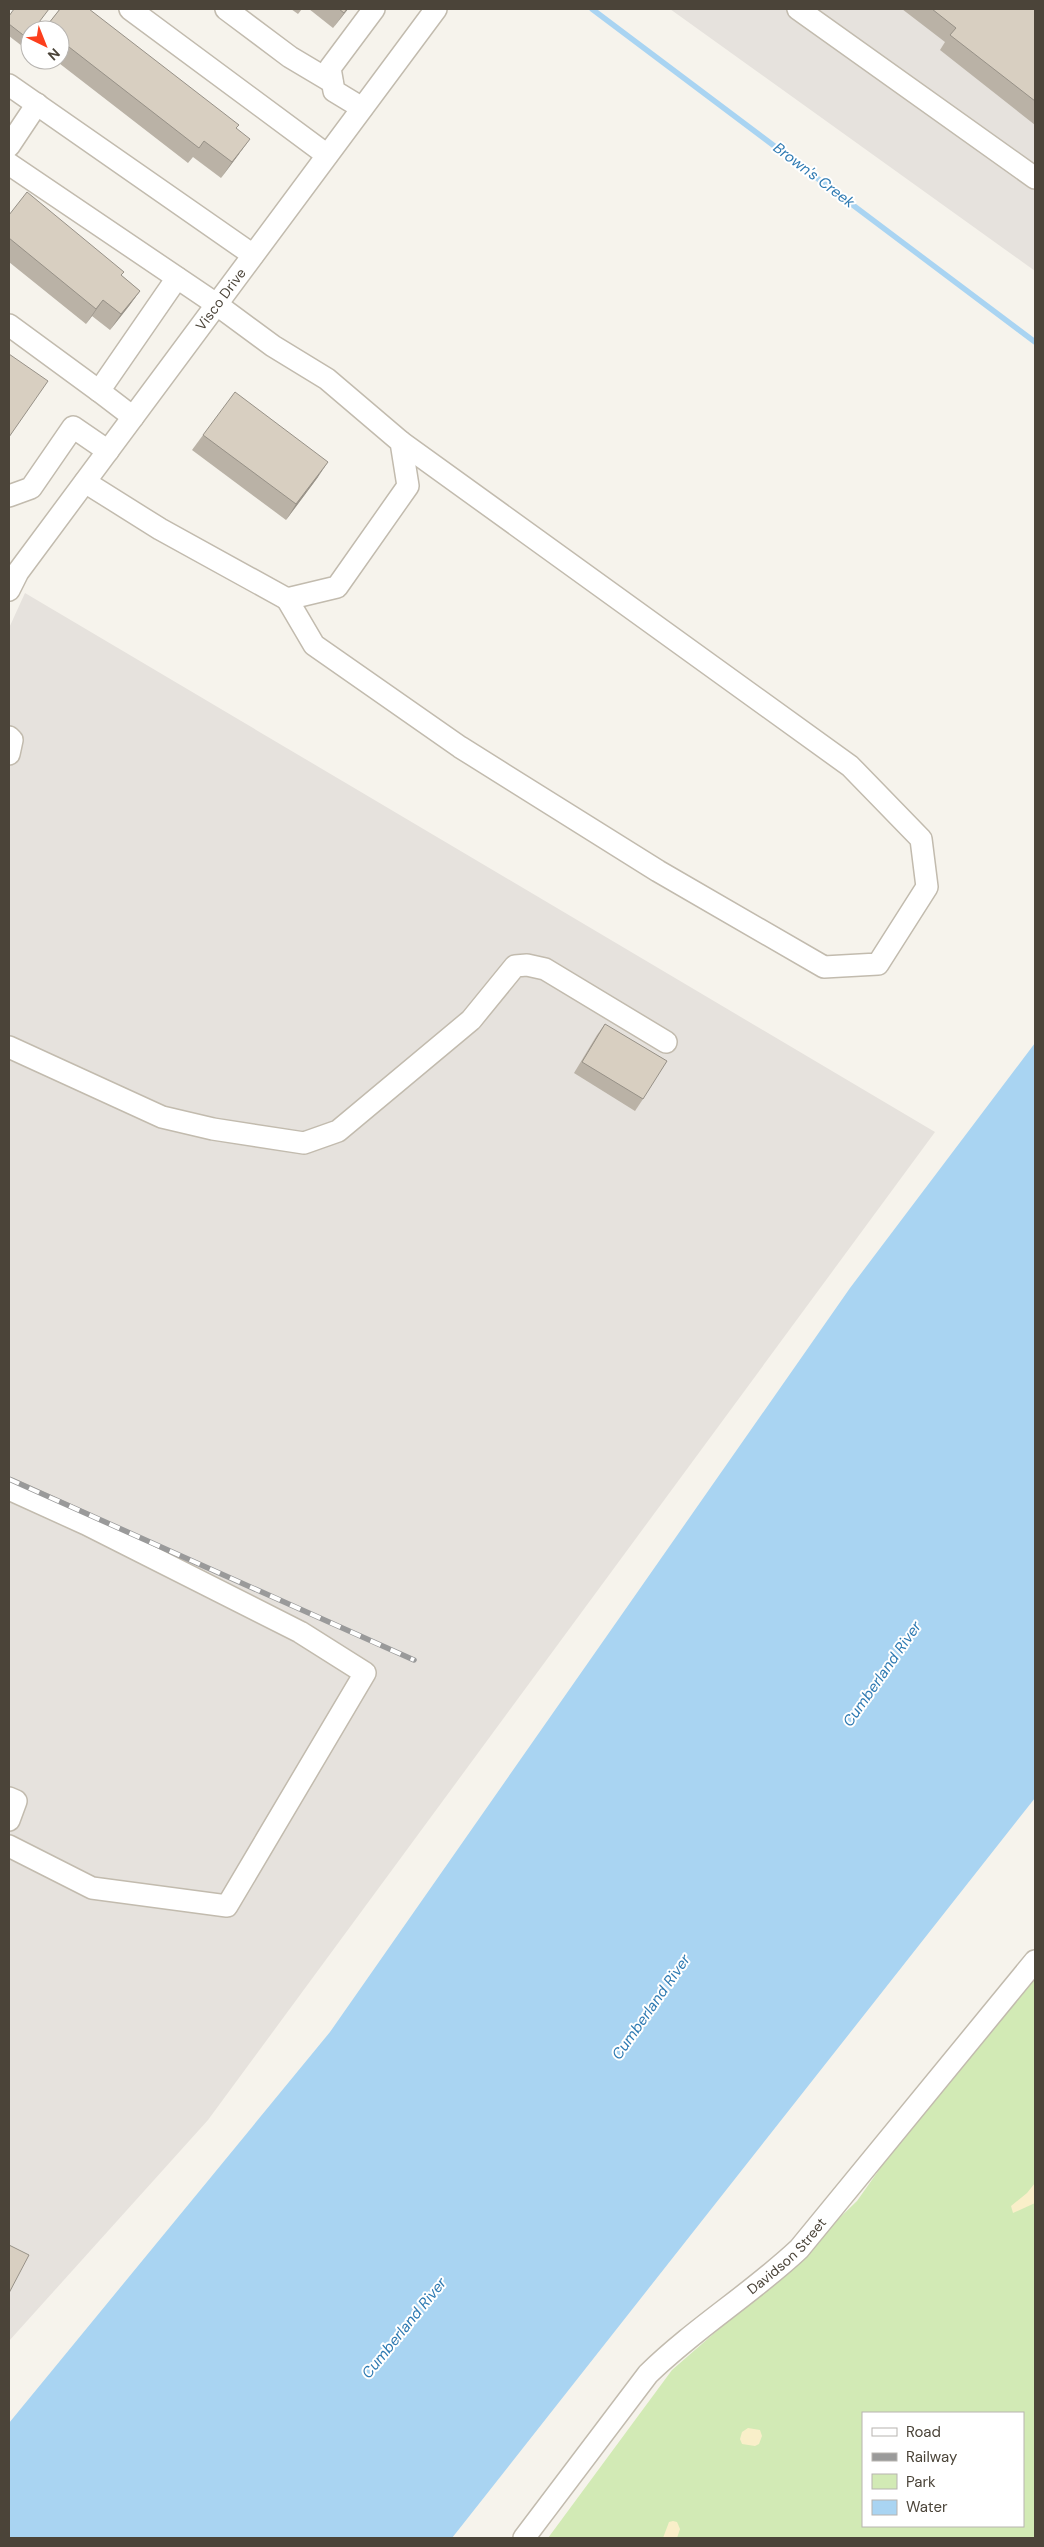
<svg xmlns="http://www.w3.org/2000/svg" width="1044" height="2547" viewBox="0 0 1044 2547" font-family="'DM Sans',sans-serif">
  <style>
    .industrial { fill: #e6e2dd }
    .green { fill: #d2eab5; fill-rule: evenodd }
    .sand { fill: #f9efc9 }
    .water { fill: #a9d4f2 }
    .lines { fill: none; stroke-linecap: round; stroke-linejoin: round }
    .stream { stroke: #a9d4f2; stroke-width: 5.5 }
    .minor-casing { stroke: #c2bbae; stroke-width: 24 }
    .minor { stroke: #fff; stroke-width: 21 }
    .rail-casing { stroke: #9a9a9a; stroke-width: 5.5 }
    .rail { stroke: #fff; stroke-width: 4; stroke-dasharray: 11; stroke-linecap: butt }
    .wall { fill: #bab2a6 }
    .shaded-wall { fill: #979187 }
    .building { fill: #d8cfc1; stroke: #979187 }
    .labels { text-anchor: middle; stroke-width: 4; stroke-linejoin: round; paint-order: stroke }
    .street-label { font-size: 14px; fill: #4b4439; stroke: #fff }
    .water-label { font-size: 15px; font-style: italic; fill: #2e7ab2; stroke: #fff }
  </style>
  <rect width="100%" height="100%" fill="#f6f3ec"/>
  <!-- industrial -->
  <g class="industrial">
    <path d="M670,9H1035V271Z"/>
    <path d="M25,593L935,1132L208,2120L9,2341V628Z"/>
  </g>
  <!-- green -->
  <path class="green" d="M1035,1979V2538H548L672,2370L774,2281L857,2201L932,2095ZM863,2413H1023V2526H863Z"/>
  <!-- sand -->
  <g class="sand">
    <path d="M1035,2183V2203L1013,2213L1011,2206L1027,2193Z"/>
    <path d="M748,2428L760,2430L762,2436L759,2444L755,2446L742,2444L740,2439L742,2432Z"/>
    <path d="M673,2521L677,2522L680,2529L677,2538H663L669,2522Z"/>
  </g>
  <!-- water -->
  <path class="water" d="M1035,1043V1798L452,2538H9V2423L330,2032L850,1288Z"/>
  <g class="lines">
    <!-- stream -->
    <path class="stream" d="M592,9L1035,342"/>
    <defs>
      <g id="minor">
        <path d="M130,9L327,155"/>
        <path d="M226,9L290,57L332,82"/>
        <path d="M798,9L1035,178"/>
        <path d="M9,85L253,255"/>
        <path d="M362,108L334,91L330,68L374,9"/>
        <path d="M9,146L37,104"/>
        <path d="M9,164L216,304L273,346L327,379L401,442L408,486L337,587L287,599L160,529L85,482"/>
        <path d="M9,325L99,391"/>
        <path d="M133,417L99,391L177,278"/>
        <path d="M9,496L31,488L73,427L108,451"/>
        <path id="s1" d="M9,590L18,572L436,9"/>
        <path d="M287,599L314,645L460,747L658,871L824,967L878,964L927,887L921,839L850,766L401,442"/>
        <path d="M9,737L12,740L9,754"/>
        <path d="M9,1047L162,1117L213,1129L304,1143L338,1131L471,1020L515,966L527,965L545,969L666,1042"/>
        <path d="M9,1489L86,1524L300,1632L365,1673L227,1906L92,1888L9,1846"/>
        <path d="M9,1798L16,1801L9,1820"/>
        <path id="s2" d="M524,2538L648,2374C695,2328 751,2294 799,2249L1035,1961"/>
      </g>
    </defs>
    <!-- minor casing -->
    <use href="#minor" class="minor-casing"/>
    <!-- minor -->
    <use href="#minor" class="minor"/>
    <defs>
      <path id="rail" d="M9,1479L414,1660"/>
    </defs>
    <!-- rail casing -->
    <use href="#rail" class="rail-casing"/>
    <!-- rail -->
    <use href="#rail" class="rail"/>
  </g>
  <!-- wall -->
  <g class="wall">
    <path d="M60,9L236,128L239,154L221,178L193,157L188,163L55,60H60V30H43Z"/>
    <path d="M291,9H302L298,14Z"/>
    <path d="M309,9H348L333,28Z"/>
    <path d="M902,9H1035V125L940,50L945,42Z"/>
    <path d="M9,16L30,35L22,46L9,36Z"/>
    <path d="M9,215L121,275L140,291L129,306L110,330L92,316L86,324L9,262Z"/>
    <path d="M203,435L318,477L286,520L192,450Z"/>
    <path d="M605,1024L643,1099L635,1111L574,1073L597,1035Z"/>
  </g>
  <!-- shaded-wall -->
  <g class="shaded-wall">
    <path d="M347,9H348L333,28Z"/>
    <path d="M250,139L239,154L221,178L232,162Z"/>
    <path d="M140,291L129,306L110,330L121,314Z"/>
    <path d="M103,300L92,316L86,324L96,309Z"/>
    <path d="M328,462L318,477L286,520L296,504Z"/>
  </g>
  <!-- building -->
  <g class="building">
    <path d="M14,9H49L33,30H30V34L27,38L9,24V16Z"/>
    <path d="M60,9H89L239,125L236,128L250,139L232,162L204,141L199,148L60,40V30H47L45,28Z"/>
    <path d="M339,9H347L344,13Z"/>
    <path d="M932,9H1035V101L950,35L956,28Z"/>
    <path d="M27,192L124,272L121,275L140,291L121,314L103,300L96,309L9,238V215Z"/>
    <path d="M9,354L48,381L9,437Z"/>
    <path d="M235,392L328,462L296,504L203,435Z"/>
    <path d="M605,1024L667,1061L643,1099L582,1062Z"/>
    <path d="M9,2245L29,2255L9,2293Z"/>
  </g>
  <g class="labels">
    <!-- street labels -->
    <g class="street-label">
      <text dy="5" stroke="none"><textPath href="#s1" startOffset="360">Visco Drive</textPath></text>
      <text dy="5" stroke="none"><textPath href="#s2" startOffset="388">Davidson Street</textPath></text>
    </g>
    <!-- water labels -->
    <g class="water-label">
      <text transform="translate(814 175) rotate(37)" y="5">Brown's Creek</text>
      <text transform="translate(882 1674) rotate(-55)" y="5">Cumberland River</text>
      <text transform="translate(651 2007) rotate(-55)" y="5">Cumberland River</text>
      <text transform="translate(404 2328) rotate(-51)" y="5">Cumberland River</text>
    </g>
  </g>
  <!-- border -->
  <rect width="1044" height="2547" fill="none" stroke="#4b4439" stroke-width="20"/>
  <!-- legend -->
  <rect x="862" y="2412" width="162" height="115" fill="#ffffff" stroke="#b7b4b0"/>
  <rect x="872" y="2428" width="25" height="8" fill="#ffffff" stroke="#b7b4b0"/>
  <text x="906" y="2437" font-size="15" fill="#4b4439">Road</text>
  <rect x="872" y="2453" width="25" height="8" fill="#9a9a9a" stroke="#b7b4b0"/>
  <text x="906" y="2462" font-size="15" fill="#4b4439">Railway</text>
  <rect x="872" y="2474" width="25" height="15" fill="#d2eab5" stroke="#b7b4b0"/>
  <text x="906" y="2487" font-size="15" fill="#4b4439">Park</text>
  <rect x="872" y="2500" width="25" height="15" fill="#a9d4f2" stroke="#b7b4b0"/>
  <text x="906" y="2512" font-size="15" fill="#4b4439">Water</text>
  <!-- north arrow -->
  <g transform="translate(45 45) rotate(137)"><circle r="24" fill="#ffffff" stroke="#b7b4b0"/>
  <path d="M0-4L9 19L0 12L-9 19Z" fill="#fc3f1d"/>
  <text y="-8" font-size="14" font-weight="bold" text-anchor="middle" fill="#4b4439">N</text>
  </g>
</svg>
